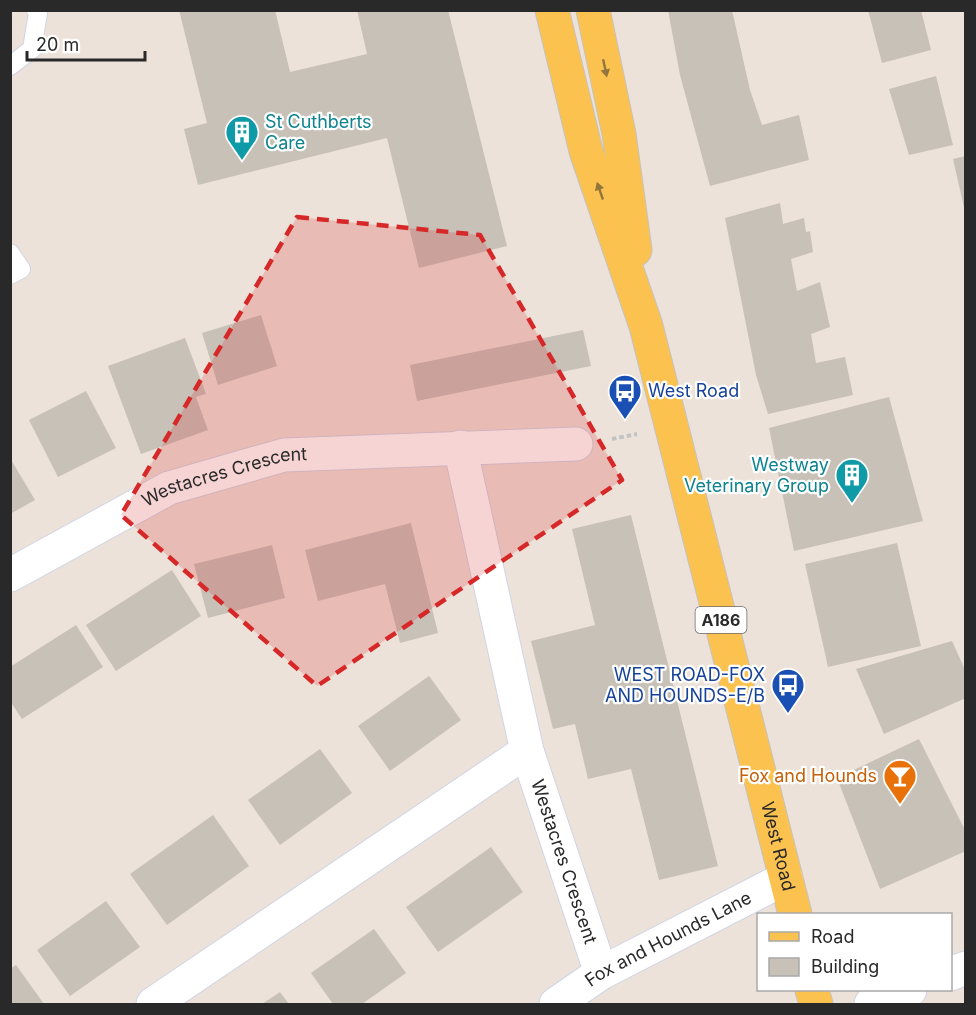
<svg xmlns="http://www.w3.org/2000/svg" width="976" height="1015" viewBox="0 0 976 1015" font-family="Inter,sans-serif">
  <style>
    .building { fill: #c7c1b8 }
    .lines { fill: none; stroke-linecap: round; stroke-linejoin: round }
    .lane-casing { stroke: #cfd5e4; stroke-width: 20 }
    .street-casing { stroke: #cfd5e4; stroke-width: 35 }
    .primary-casing { stroke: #c3c3c3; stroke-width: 35 }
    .path { stroke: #c3c3c3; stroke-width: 4; stroke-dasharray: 4.5 3; stroke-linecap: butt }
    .lane { stroke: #fff; stroke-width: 18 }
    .street { stroke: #fff; stroke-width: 33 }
    .primary { stroke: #fcc250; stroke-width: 33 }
    .oneway { fill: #92763c }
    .marked { fill: #d62828; fill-opacity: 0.2; stroke: #d62828; stroke-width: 4.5; stroke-dasharray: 12 8; stroke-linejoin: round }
    .labels { text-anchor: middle; stroke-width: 4.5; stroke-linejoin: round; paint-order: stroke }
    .shield { fill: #fff; stroke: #696969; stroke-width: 1.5 }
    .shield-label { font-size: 16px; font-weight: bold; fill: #292929 }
    .culture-label { font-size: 18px; fill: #0d838f; stroke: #fff; text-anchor: start }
    .transit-label { font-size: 18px; fill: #164399; stroke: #fff; text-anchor: start }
    .street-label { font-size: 18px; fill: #292929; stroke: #fff }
    .food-label { font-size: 18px; fill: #c56008; stroke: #fff; text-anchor: end }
  </style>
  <rect width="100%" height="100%" fill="#ede2d9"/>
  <!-- building -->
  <g class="building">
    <path d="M179,10H275L290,72L367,54L357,10H448L507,246L419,268L387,138L198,185L184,129L207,123Z"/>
    <path d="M668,10H732L750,90L762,125L799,115L809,160L710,186L680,75Z"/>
    <path d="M868,10H921L931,50L882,63Z"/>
    <path d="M936,76L953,145L909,155L889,89Z"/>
    <path d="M966,156V212H965L953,159Z"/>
    <path d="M780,203L783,224L804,218L806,232L810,231L813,252L791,259L797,291L820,282L830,327L811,334L816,363L845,357L853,395L768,414L756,375L725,218Z"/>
    <path d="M261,315L277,366L218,385L202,333Z"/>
    <path d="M583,330L591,366L417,401L410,365Z"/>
    <path d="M185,338L206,394L196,397L208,430L141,454L108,366Z"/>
    <path d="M86,391L116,448L58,477L29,420Z"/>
    <path d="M889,397L923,521L794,551L769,428Z"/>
    <path d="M10,458L35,500L10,514Z"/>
    <path d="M631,515L718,866L659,880L631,769L588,779L575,724L553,729L531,641L595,625L572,529Z"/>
    <path d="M411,523L438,633L400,643L385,584L318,601L305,550Z"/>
    <path d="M897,543L921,646L828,667L805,564Z"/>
    <path d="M272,545L285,598L208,618L194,564Z"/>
    <path d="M172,570L201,616L116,671L86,625Z"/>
    <path d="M76,625L103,667L22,719L10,701V667Z"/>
    <path d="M952,641L966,672V698L884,734L856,669Z"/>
    <path d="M429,676L461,720L390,771L358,726Z"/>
    <path d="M919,739L966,832V851L880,889L837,778Z"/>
    <path d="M320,749L352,793L280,845L248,800Z"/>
    <path d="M213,815L249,866L167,925L130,874Z"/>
    <path d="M491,847L523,892L438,952L406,907Z"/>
    <path d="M106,901L140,947L70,996L37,950Z"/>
    <path d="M374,929L406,973L362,1004H333L311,973Z"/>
    <path d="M16,965L44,1004H10V969Z"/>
    <path d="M280,992L289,1004H262Z"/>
  </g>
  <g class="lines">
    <defs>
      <g id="lane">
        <path d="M10,66L32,49L38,13L36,10"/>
        <path d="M10,253L21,269L10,275"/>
      </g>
      <g id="street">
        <path id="s1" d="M460,447L527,751L601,973"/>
        <path id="s2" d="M10,575L169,488L284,455L576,444"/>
        <path d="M950,974L966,968"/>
        <path d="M153,1004L527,751"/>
        <path id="s3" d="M556,1004L601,973L786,878"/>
        <path d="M871,1004L910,990"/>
      </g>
      <g id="primary">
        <path id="s4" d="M552,10L586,151L646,326L795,914"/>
        <path d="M593,10L619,134L635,250"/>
        <path d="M812,990L816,1004"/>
      </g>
    </defs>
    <!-- lane casing -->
    <use href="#lane" class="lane-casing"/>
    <!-- street casing -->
    <use href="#street" class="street-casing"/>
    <!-- primary casing -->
    <use href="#primary" class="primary-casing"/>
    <!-- path -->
    <path class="path" d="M612,439L637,434"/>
    <!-- lane -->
    <use href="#lane" class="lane"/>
    <!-- street -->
    <use href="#street" class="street"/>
    <!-- primary -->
    <use href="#primary" class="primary"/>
  </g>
  <!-- one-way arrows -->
  <defs><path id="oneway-solid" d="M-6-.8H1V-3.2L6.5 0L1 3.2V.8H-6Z" transform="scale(1.5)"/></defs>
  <g class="oneway">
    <use href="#oneway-solid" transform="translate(605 68) rotate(78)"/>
    <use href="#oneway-solid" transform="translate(600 191) rotate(-109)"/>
  </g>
  <!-- marked area -->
  <path class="marked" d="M297,217L480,235L622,480L317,686L121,515Z"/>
  <!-- icons -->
  <defs>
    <symbol id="building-pin" viewBox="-11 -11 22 30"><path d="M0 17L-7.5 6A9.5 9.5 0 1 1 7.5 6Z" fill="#0f9aa8" stroke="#fff"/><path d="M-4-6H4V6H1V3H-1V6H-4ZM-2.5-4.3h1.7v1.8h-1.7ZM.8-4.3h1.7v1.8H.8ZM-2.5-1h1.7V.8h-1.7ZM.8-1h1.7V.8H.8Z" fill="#fff"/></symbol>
    <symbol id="bus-pin" viewBox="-11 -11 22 30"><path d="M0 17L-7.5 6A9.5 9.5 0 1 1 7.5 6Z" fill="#1a4fb4" stroke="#fff"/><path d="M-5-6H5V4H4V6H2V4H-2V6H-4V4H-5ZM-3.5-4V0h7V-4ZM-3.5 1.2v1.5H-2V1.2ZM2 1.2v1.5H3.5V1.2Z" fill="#fff"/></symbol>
    <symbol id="bar-pin" viewBox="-11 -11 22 30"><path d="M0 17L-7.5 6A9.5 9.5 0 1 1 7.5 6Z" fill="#e8710a" stroke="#fff"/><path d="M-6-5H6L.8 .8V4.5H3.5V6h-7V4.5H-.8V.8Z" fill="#fff"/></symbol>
  </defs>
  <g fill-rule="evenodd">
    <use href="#building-pin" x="223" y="113" width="38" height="52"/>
    <use href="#bus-pin" x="606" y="372" width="38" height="52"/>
    <use href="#building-pin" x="833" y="456" width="38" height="52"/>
    <use href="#bus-pin" x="769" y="666" width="38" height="52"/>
    <use href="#bar-pin" x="881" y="757" width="38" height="52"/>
  </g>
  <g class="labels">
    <!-- shield labels -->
    <rect class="shield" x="695.5" y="607" width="51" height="26" rx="4.5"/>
    <g class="shield-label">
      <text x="721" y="626">A186</text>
    </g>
    <!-- culture labels -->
    <g class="culture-label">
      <text x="265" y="128">St Cuthberts<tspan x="265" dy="21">Care</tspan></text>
      <text x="829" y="471" text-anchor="end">Westway<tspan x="829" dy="21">Veterinary Group</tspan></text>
    </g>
    <!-- transit labels -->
    <g class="transit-label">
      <text x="648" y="397">West Road</text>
      <text x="765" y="681" text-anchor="end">WEST ROAD-FOX<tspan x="765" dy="21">AND HOUNDS-E/B</tspan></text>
    </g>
    <!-- street labels -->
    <g class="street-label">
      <text dy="6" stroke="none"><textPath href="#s2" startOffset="238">Westacres Crescent</textPath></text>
      <text dy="6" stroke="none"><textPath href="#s4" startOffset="867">West Road</textPath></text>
      <text dy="6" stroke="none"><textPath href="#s1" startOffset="428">Westacres Crescent</textPath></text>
      <text dy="6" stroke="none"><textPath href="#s3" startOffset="130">Fox and Hounds Lane</textPath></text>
    </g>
    <!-- food labels -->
    <g class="food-label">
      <text x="877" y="782">Fox and Hounds</text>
    </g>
  </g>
  <!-- border -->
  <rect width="976" height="1015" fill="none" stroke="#292929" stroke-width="24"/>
  <!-- legend -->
  <rect x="757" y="913" width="195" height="78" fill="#ffffff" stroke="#a9a9a9" stroke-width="1.5"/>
  <rect x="769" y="932" width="30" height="9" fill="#fcc250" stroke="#a9a9a9" stroke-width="1.5"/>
  <text x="811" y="943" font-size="18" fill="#292929">Road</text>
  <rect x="769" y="958" width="30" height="18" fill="#c7c1b8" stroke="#a9a9a9" stroke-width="1.5"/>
  <text x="811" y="973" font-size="18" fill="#292929">Building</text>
  <!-- scale -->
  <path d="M27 51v9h118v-9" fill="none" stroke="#292929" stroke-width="3"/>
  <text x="36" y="51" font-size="18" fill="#292929" stroke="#ffffff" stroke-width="4.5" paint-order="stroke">20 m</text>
</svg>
